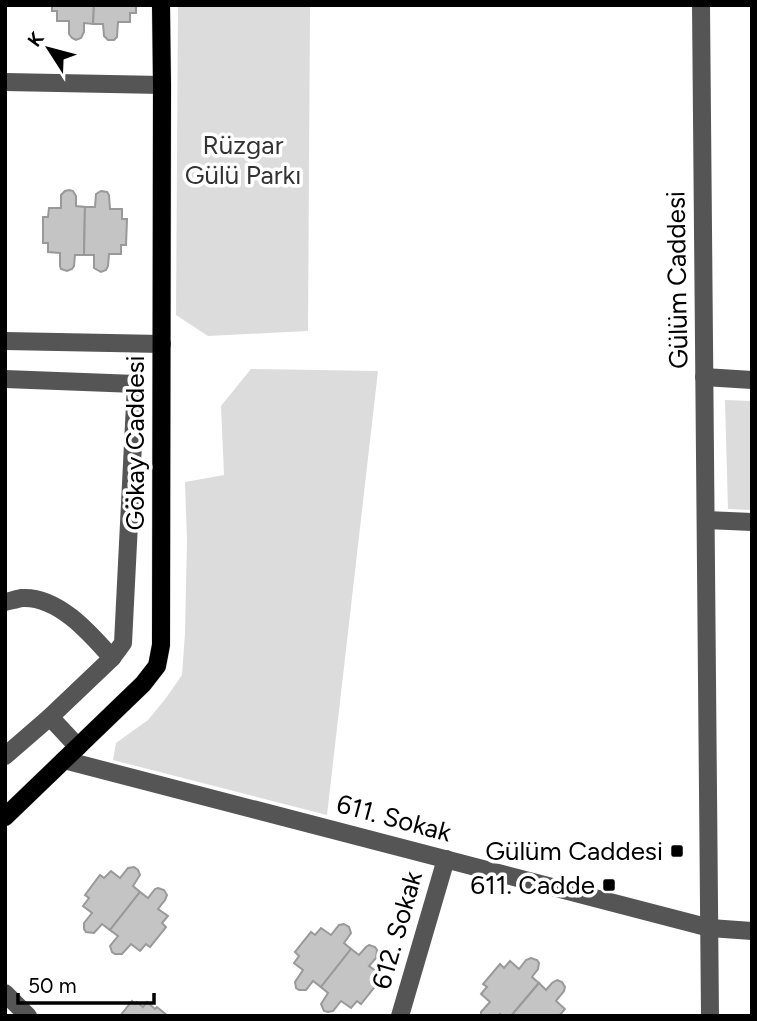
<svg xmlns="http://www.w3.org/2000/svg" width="757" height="1021" viewBox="0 0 757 1021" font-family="Figtree,sans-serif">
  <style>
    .green { fill: #dcdcdc }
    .building { fill: #c4c4c4; stroke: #999; stroke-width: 2 }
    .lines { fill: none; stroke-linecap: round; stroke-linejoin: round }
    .major-casing { stroke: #dbdbdb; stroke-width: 19 }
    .minor { stroke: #555; stroke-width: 18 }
    .major { stroke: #000; stroke-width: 18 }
    .poi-dot { fill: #000; stroke: #fff; stroke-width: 2.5 }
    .labels { text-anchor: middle; stroke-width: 7; stroke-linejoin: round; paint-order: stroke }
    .park-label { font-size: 26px; fill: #333; stroke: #fff }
    .street-label { font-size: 26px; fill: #000; stroke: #fff }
    .poi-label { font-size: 26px; fill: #000; stroke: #fff; text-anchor: end }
  </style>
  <rect width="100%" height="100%" fill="#fff"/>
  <!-- green -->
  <g class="green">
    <path d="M178,5H310L308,331L208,336L176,315Z"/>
    <path d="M251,369L378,371L327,815L113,760L116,743L148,720L166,698L182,675L185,633L187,540L185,482L224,475L221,406Z"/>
    <path d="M725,400L752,401V510L728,509Z"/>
  </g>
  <!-- building -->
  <g class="building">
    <path d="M52,5H94L93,24L84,23V32L81,38L76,40L72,38L69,34V21H57V11H52Z"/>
    <path d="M94,5H136V13H130V22H118L117,37L114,40H108L104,36L103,24H93Z"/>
    <path d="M69,190L73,191L76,196V206L85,207L84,255H75L74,266L72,269L67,271L61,269L60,266V253L48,252V243H43V217H48L49,208H61V195L65,191Z"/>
    <path d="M101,191L107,192L109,195L110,209H122V219H127L126,245H121V254H109L108,266L106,270L101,272L94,268V255H84L85,207H95L96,194Z"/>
    <path d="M134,867L138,870L140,875L133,886L140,892L110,930L102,924L94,933L86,932L84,929V923L92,913L83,906L89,898L85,895L100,875L104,878L111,871L120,878L128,868Z"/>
    <path d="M158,888L164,890L167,895L165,900L158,909L168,916L162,923L166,927L150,947L146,944L140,951L131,944L122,954H115L112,952L110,946L118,936L110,930L140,892L148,898L155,889Z"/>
    <path d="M344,924L349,927L351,933L344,943L351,949L321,987L313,981L306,990H299L296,988L295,982L303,970L294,963L299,956L295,952L311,932L315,935L321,928L331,935L339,925Z"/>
    <path d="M369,945L375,947L377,950L376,958L369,966L379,973L372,981L377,984L361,1004L357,1001L351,1008L341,1001L333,1011L328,1012L324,1011L321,1004L328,993L321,987L351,949L359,955L366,947Z"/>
    <path d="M531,958L537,960L539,963L538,969L532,977L539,983L511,1016H502L500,1014L498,1016H481V1012L490,1002L481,994L487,987L483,984L500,964L504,968L510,961L519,969L526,960Z"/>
    <path d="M557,980L562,982L565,987L564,991L556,1001L565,1009L559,1016H511L539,983L546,990L552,983Z"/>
    <path d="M132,1001L135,1004L137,1002L143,1007L147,1002L155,1009L157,1007L168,1016H120Z"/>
  </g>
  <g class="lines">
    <defs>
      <path id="major" d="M5,817L143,684L157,666L161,645L162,85L161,5"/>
    </defs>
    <!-- major casing -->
    <use href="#major" class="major-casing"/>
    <!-- minor -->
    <g class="minor">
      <path d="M701,5L710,1016"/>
      <path d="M5,82L162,85"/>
      <path d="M5,341L162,344"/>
      <path d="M704,377L752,380"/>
      <path d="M5,379L136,384L123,643L112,658C90,633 58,596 22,598C16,599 10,601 5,602"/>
      <path d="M706,520L752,522"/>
      <path d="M50,717L78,747"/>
      <path d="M5,756L50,717L112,658"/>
      <path d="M64,760L710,928L752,931"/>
      <path d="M5,993L28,1016"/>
      <path d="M400,1016L446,859"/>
    </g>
    <!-- major -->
    <use href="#major" class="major"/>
  </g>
  <!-- markers -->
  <g class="poi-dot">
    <rect x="670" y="844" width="14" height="14" rx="3.5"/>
    <rect x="602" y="878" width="14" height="14" rx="3.5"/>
  </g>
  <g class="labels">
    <!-- park labels -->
    <g class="park-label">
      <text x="243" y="154">Rüzgar<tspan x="243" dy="30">Gülü Parkı</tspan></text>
    </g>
    <!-- street labels -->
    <g class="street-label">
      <text transform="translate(677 280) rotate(-91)" y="9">Gülüm Caddesi</text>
      <text transform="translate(135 443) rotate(-90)" y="9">Gökay Caddesi</text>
      <text transform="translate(394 818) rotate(15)" y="9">611. Sokak</text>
      <text transform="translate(397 930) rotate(-74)" y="9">612. Sokak</text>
    </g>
    <!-- poi labels -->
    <g class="poi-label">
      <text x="663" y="860">Gülüm Caddesi</text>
      <text x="595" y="894">611. Cadde</text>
    </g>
  </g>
  <!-- border -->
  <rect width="757" height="1021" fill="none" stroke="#000000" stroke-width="14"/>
  <!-- north arrow -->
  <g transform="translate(49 49) rotate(306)" stroke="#ffffff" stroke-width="5" paint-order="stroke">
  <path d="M0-5L12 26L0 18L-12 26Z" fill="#000000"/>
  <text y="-10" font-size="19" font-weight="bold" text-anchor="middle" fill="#000000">K</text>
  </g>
  <!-- scale -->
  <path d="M18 993v10h136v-10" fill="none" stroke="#000000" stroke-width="3.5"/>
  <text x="28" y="993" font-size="21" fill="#000000" stroke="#ffffff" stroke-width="5" paint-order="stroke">50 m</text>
</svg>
